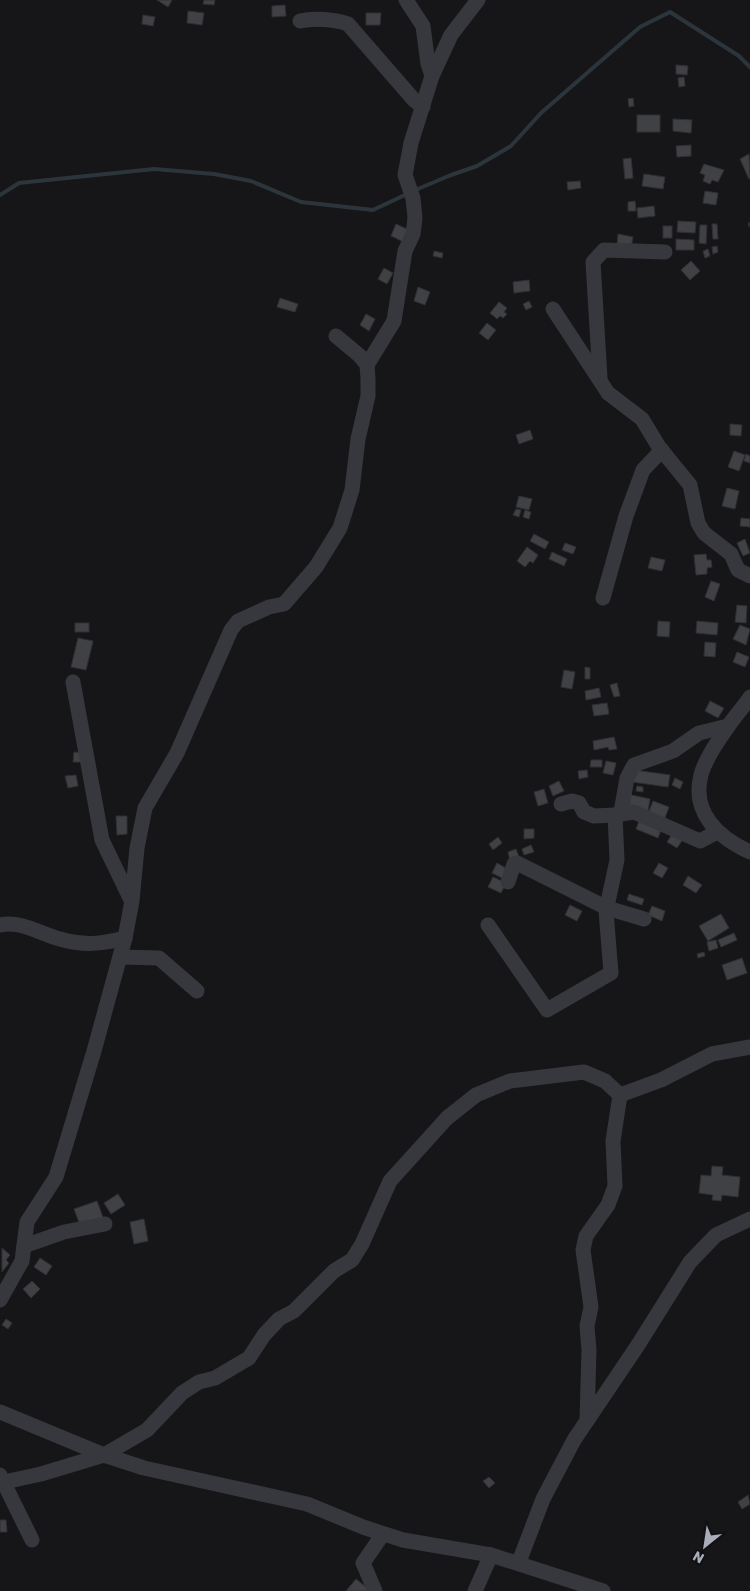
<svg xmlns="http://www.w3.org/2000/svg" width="750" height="1591" viewBox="0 0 750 1591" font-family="Rubik,sans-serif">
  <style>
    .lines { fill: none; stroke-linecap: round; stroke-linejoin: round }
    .stream { stroke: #2c353c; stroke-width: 4 }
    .building { fill: #404145; stroke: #303034 }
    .minor { stroke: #37383d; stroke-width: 15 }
  </style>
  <rect width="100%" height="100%" fill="#161618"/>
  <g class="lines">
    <!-- stream -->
    <g class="stream">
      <path d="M413,191L451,175L477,166L511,146L541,113L640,27L670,12L739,56L750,67"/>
      <path d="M0,195L19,183L154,169L214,174L251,181L301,202L373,210L407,194"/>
      <path d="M750,224V225"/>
    </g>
  </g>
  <!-- building -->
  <g class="building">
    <path d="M157,0H172L168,7Z"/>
    <path d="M204,0H215L214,5L203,4Z"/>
    <path d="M285,5L286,16L272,17V6Z"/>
    <path d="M188,11L204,13L202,25L187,23Z"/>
    <path d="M366,13H381L380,25H366Z"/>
    <path d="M143,15L155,17L153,26L142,24Z"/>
    <path d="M676,65L688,66L687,75L676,74Z"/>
    <path d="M684,77L685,86L679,87L678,78Z"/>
    <path d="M633,98L634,106L629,107L628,99Z"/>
    <rect x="637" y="115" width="23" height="17"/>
    <path d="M673,119L692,120L691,133L673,131Z"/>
    <path d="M691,145V156L677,157L676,146Z"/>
    <path d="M749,154L750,178L749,179L740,159Z"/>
    <path d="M631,158L633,178L625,179L623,159Z"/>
    <path d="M704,164L724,170L718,182L712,180L710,184L703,181L705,175L700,173Z"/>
    <path d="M644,174L665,177L663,189L642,186Z"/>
    <path d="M580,181L581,188L568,190L567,182Z"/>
    <path d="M705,191L718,193L716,205L703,203Z"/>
    <path d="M635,201L636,211H628V202Z"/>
    <path d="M654,206L655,216L638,218L637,208Z"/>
    <path d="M678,221L696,222L695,233L677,232Z"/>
    <path d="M396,224L411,231L406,243L391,236Z"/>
    <path d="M712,224H717L718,239H713Z"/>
    <path d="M700,225H707L706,244L699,243Z"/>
    <rect x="663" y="226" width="9" height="12"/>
    <path d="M618,234L633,237L631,248L617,246Z"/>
    <path d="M676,239L694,240V250H676Z"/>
    <path d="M717,246L718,252L713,254L712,247Z"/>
    <path d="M708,249L710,256L705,258L703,251Z"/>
    <path d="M434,251L443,253L442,258L433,256Z"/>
    <path d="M691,261L700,271L690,280L681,270Z"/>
    <path d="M384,268L393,273L387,284L378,279Z"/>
    <path d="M529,280L530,291L514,293L513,282Z"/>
    <path d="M418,287L430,292L425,305L414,301Z"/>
    <path d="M280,298L298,304L295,312L277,307Z"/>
    <path d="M529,301L532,307L526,310L523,304Z"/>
    <path d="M499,302L507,308L504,312L507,314L503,318L500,316L497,319L490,313Z"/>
    <path d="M366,314L375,319L369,331L360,325Z"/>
    <path d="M487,323L496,330L488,340L479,333Z"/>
    <path d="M730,424L742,425L741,436L730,435Z"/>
    <path d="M530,430L533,439L519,444L516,435Z"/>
    <path d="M734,451L745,455L739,471L728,467Z"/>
    <path d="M746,454L750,456V463L744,461Z"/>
    <path d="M727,488L739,491L735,509L722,506Z"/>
    <path d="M519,496L532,499L529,510L516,507Z"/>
    <path d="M516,509L521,510L519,517L513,515Z"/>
    <path d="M525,510L531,512L529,519L523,517Z"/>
    <path d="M741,518L750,519V527L740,526Z"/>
    <path d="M534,534L549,542L545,549L530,541Z"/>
    <path d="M745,539L750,553L743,556L737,543Z"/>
    <path d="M565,543L576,547L573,554L562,550Z"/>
    <path d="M527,547L538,555L533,563L530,561L525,567L517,561Z"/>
    <path d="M552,552L567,559L564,566L549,559Z"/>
    <path d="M706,554L707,560H711L712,567L707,568V574L696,575L694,555Z"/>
    <path d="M651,557L665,560L662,571L648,568Z"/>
    <path d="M711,581L720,584L714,601L705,597Z"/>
    <path d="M737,605L747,606L746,623L735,622Z"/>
    <path d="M658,621L670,622L669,637L657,636Z"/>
    <path d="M697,621L718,623L717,635L696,633Z"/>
    <rect x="75" y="623" width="14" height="9"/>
    <path d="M740,625L750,629L746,645L733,639Z"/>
    <path d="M78,638L93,641L86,670L71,667Z"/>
    <path d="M705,642L716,643L715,657L704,656Z"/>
    <path d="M737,652L749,657L745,667L733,662Z"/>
    <path d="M585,667L590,668V679H585Z"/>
    <path d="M564,670L575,672L572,689L561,687Z"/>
    <path d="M617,683L620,696L614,697L610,685Z"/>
    <path d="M599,688L601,697L586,700L585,691Z"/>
    <path d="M710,701L724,708L718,718L705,711Z"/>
    <path d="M607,703L609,714L594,716L592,705Z"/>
    <path d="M614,737L617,749L609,750L608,747L594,750L593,741Z"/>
    <path d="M74,752L85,753V762H73Z"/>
    <path d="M591,760H602V767H590Z"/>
    <path d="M606,761L616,763L613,775L603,773Z"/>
    <path d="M587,770L588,777L579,779L578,771Z"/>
    <path d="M634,770L670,775L668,787L632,782Z"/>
    <path d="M76,775L78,786L68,788L65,776Z"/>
    <path d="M675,778L683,782L680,789L672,785Z"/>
    <path d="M559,781L564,791L553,796L549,786Z"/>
    <path d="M637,786L643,787V792L636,791Z"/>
    <path d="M544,789L548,803L538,806L534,792Z"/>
    <path d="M627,794L650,799L648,811L624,806Z"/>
    <path d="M653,801L669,807L664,820L648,814Z"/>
    <path d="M116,816H127V834L117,835Z"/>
    <path d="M641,816L663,825L658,838L636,829Z"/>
    <path d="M524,829H534V838L524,839Z"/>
    <path d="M673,833L683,839L677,848L667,842Z"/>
    <path d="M498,837L502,843L493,850L489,844Z"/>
    <path d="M531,845L534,852L524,855L522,849Z"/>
    <path d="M516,849L519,857L510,860L508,852Z"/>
    <path d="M497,863L509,870L504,879L492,873Z"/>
    <path d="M659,863L668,868L662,878L653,873Z"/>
    <path d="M688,876L702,885L696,893L683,885Z"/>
    <path d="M493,877L506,883L501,893L488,887Z"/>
    <path d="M629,894L644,899L642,905L627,900Z"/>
    <path d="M570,905L582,911L577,921L565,915Z"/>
    <path d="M652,906L665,911L662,921L648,915Z"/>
    <path d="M721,914L729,928L708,941L699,926Z"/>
    <path d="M734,933L737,940L721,947L718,940Z"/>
    <path d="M716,940L718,948L709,951L707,942Z"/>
    <path d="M704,952L705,956L698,958L697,954Z"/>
    <path d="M742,958L747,973L727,980L722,965Z"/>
    <path d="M712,1166L723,1167L722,1175L740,1177L738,1197L722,1195L721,1201L712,1200L713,1195L699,1193L701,1175L711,1176Z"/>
    <path d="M118,1194L125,1205L111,1214L104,1203Z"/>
    <path d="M97,1201L104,1220L80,1225L74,1209Z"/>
    <path d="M144,1219L148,1241L134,1244L130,1222Z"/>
    <path d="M2,1248L10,1255L6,1260L9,1263L2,1272Z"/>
    <path d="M40,1258L52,1266L46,1275L34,1267Z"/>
    <path d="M32,1281L40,1289L31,1298L23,1289Z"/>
    <path d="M6,1319L12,1323L8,1329L2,1325Z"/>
    <path d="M489,1477L495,1483L489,1488L483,1481Z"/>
    <path d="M748,1495L750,1504L742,1509L738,1502Z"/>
    <path d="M0,1520H6L7,1532H0Z"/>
    <path d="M356,1579L371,1591H346Z"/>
  </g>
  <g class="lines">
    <!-- minor -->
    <g class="minor">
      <path d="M406,0L423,26L428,64L432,76"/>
      <path d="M300,21C313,18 335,19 348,24L414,100L423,107"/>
      <path d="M553,309L608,393L642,419L659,447L690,485L698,523L704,533L731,554L738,570L750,576"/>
      <path d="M367,365L394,321L405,251L413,234L415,218L413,198L405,175L411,143L432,76L451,35L478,0"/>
      <path d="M600,378L593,262L604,250L665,252"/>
      <path d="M603,598L626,516L643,470L662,450"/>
      <path d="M73,682L102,840L131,900"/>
      <path d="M750,697C743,708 734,717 727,728C718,741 705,759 701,775C691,813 719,838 750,852"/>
      <path d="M561,804L572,801L579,803L584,812L594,816L615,815"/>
      <path d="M621,812L627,778L634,765L673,751L699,733L728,726"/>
      <path d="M508,882L514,864L517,863L607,908L644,919"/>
      <path d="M0,925C20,920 41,934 60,939C83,946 102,944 125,938"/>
      <path d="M488,925L547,1010L611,973L606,911L617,860L615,815L634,812L700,841L717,832"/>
      <path d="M120,957L159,958L197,991"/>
      <path d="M620,1095L661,1080L712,1054L750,1047"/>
      <path d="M24,1246L64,1232L105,1224"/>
      <path d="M0,1300L22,1261L27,1222L56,1177L94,1051L125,938L132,901L137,848L145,808L177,753L231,630L238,621L269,607L284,604L316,567L340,528L352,490L358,439L368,396V379L367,365L360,356L336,336"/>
      <path d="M0,1412L104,1455L144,1468L307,1504L363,1527L403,1540L491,1555L603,1591"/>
      <path d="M0,1475L32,1540"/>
      <path d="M0,1483L41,1474L104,1455L147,1430L182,1393L199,1382L215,1378L249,1358L264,1335L279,1319L294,1311L334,1271L352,1260L362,1244L390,1181L447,1118L476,1095L510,1081L584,1072L605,1081L620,1095L613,1141L615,1186L608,1205L586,1236L583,1250L591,1307L587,1326L589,1350L587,1420"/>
      <path d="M519,1562L543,1499L574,1440L638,1345L690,1262L716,1235L750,1219"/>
      <path d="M375,1591L363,1563L383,1534"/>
      <path d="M475,1591L491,1555"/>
    </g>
  </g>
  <!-- north arrow -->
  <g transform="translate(705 1546) rotate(210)" stroke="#111113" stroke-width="4" paint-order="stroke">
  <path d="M0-4L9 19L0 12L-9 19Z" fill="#a8adb8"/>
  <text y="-8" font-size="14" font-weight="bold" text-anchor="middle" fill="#a8adb8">N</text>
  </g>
</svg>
